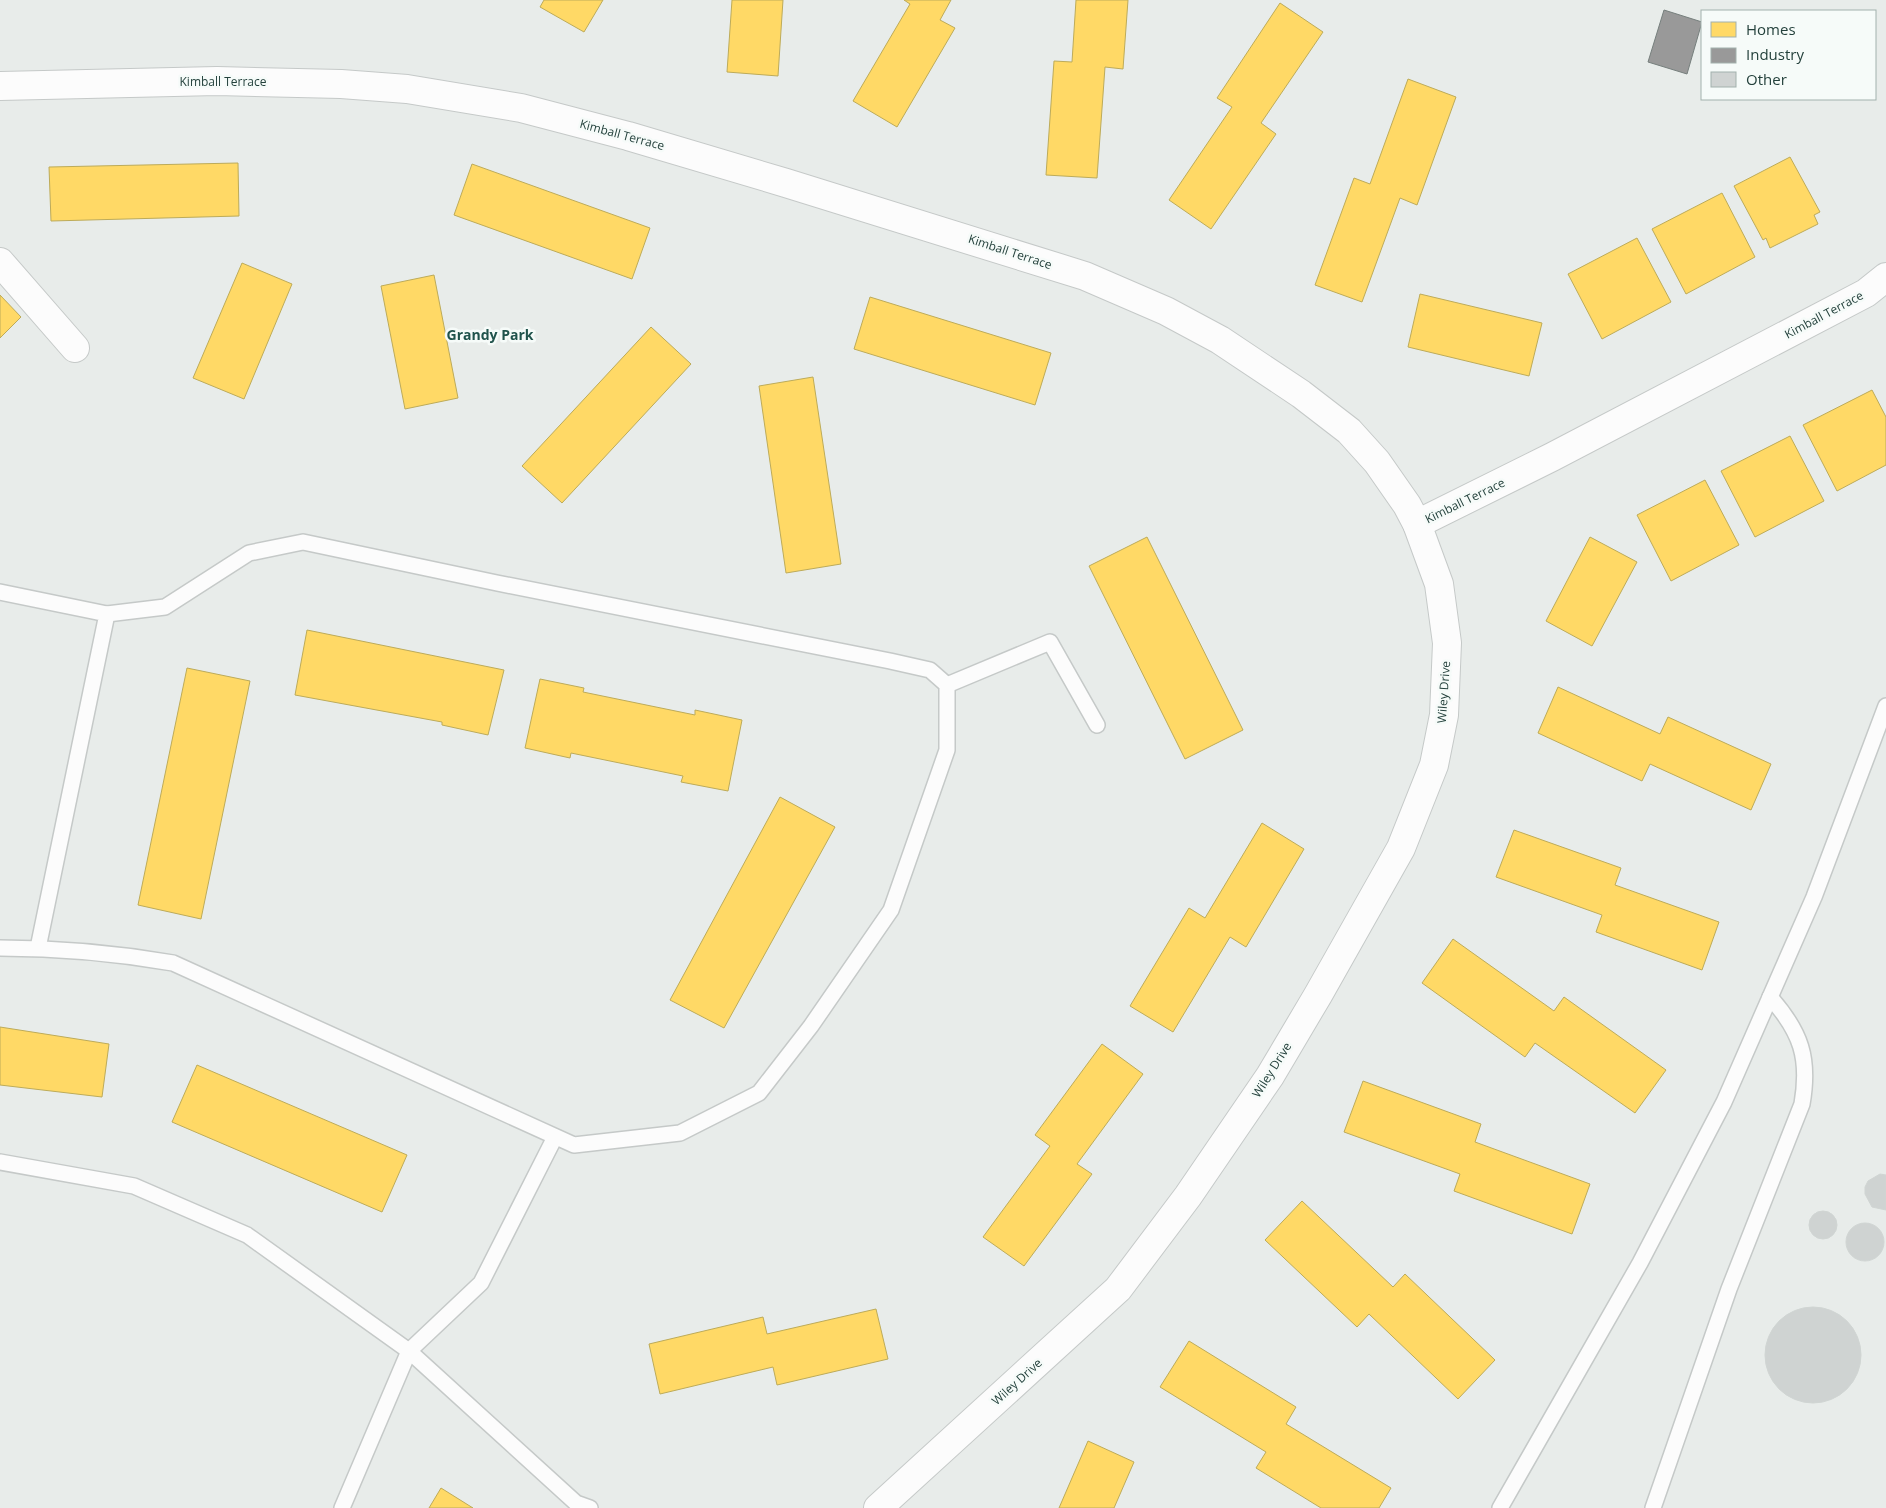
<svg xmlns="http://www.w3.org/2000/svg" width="1886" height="1508" viewBox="0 0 1886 1508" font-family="'Open Sans',sans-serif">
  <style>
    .homes { fill: #ffd966; stroke: #bdab59 }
    .industry { fill: #999; stroke: #767f7d }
    .building { fill: #cfd3d2; stroke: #d0d5d3 }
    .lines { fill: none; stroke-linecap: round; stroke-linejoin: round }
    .lane-casing { stroke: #c5c9c8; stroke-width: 18 }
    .street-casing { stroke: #c5c9c8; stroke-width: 30 }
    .lane { stroke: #fcfcfc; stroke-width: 15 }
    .street { stroke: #fcfcfc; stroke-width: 28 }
    .labels { text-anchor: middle; stroke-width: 5; stroke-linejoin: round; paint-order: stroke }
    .street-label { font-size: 12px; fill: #24413c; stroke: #f6fbf9 }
    .neighbourhood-label { font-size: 14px; font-weight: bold; fill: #20534c; stroke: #f6fbf9 }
  </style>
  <rect width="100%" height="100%" fill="#e8ecea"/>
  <!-- homes -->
  <g class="homes">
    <path d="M544,0H603L584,32L540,7Z"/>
    <path d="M732,0H783L778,76L727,72Z"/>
    <path d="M904,0H951L940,20L955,28L897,127L853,101L910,4Z"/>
    <path d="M1076,0H1128L1123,69L1105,67L1097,178L1046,175L1054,61L1072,62Z"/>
    <path d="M1280,3L1323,32L1261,123L1276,134L1211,229L1169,200L1232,107L1217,98Z"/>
    <path d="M1408,79L1456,97L1417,205L1400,198L1362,302L1315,285L1354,178L1370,184Z"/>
    <path d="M1790,157L1820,212L1814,215L1818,224L1770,248L1766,238L1763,240L1734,186Z"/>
    <path d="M238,163L239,216L51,221L49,167Z"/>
    <path d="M472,164L650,228L632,279L454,215Z"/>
    <path d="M1722,193L1755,257L1686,294L1652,229Z"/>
    <path d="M1637,238L1671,302L1602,339L1568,274Z"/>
    <path d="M242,263L292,284L244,399L193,378Z"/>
    <path d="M434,275L458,398L405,409L381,286Z"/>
    <path d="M1420,294L1542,323L1529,376L1408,347Z"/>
    <path d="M0,295L21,317L0,338Z"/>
    <path d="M870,297L1051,353L1035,405L854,349Z"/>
    <path d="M651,327L691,364L562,503L522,466Z"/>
    <path d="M813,377L841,564L786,573L759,386Z"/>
    <path d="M1872,390L1886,417V465L1837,491L1803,425Z"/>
    <path d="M1790,436L1824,501L1755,537L1721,471Z"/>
    <path d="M1705,480L1739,545L1671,581L1637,515Z"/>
    <path d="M1147,537L1243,730L1185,759L1089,566Z"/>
    <path d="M1590,537L1637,562L1592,646L1546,621Z"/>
    <path d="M307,630L504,670L488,735L442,725V722L295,695Z"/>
    <path d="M187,668L250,681L201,919L138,905Z"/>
    <path d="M540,679L584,688L583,692L695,715V710L742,720L728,791L681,782L683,776L571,753L570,758L525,748Z"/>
    <path d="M1558,687L1660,734L1668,717L1771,764L1751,810L1650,764L1642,781L1538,733Z"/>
    <path d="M780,797L835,827L724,1028L670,1000Z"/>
    <path d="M1262,823L1304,849L1246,947L1230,937L1173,1032L1130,1006L1189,908L1205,918Z"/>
    <path d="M1514,830L1621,868L1615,885L1719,922L1702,970L1596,932L1602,915L1496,877Z"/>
    <path d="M1453,939L1554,1011L1564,997L1666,1070L1635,1113L1535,1043L1525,1057L1422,983Z"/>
    <path d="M0,1027L109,1044L102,1097L0,1085Z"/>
    <path d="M1102,1044L1143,1074L1077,1164L1092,1174L1024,1266L983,1237L1050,1146L1035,1135Z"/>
    <path d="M197,1065L407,1155L382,1212L172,1122Z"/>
    <path d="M1363,1081L1481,1124L1475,1142L1590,1184L1572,1234L1454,1191L1460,1174L1344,1132Z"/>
    <path d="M1302,1201L1393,1287L1405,1274L1495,1360L1458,1399L1369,1314L1357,1327L1265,1240Z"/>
    <path d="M876,1309L888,1359L777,1385L773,1367L660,1394L649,1344L763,1317L767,1334Z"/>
    <path d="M1189,1341L1296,1407L1286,1424L1391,1488L1379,1508H1321L1256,1468L1266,1452L1160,1387Z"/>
    <path d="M1088,1441L1134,1462L1114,1508H1059Z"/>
    <path d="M441,1488L473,1508H429Z"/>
  </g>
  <!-- industry -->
  <path class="industry" d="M1664,10L1702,22L1687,74L1648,62Z"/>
  <!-- building -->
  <g class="building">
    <path d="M1880,1174L1886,1175V1210L1872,1207L1865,1194V1187L1868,1181Z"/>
    <circle cx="1823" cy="1225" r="14"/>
    <circle cx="1865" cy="1242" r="19"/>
    <circle cx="1813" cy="1355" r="48"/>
  </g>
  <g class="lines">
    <defs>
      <g id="lane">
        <path d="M0,592L107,614L38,948"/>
        <path d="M947,685L1050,642L1097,725"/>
        <path d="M0,948C58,948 115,953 173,963L574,1145L680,1133L759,1093L811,1026L891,910L947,750V685L930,670L890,661L497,583L303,542L249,553L165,607L107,614"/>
        <path d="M0,1162L134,1186L247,1235L409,1351L576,1503L590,1508"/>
        <path d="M342,1508L409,1351L481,1283L555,1137"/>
        <path d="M1500,1508L1640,1263L1724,1102L1814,897L1886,706"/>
        <path d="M1653,1508L1729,1289L1802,1104C1810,1058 1801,1032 1770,997"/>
      </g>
      <g id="street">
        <path d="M0,86L217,81L341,84L407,89L521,108L628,136L786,183L1085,276L1166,311L1220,340L1301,394L1349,431L1377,462L1407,505L1417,524L1439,584L1447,643L1444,715L1434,765L1401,848L1318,995L1270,1076L1188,1196L1118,1289L878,1508"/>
        <path d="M0,262L75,348"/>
        <path d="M1417,524L1552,457L1866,293L1886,277"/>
      </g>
    </defs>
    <!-- lane casing -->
    <use href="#lane" class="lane-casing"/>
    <!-- street casing -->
    <use href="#street" class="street-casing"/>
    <!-- lane -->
    <use href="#lane" class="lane"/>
    <!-- street -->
    <use href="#street" class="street"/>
  </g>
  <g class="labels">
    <!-- street labels -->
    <g class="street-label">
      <text x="223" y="86">Kimball Terrace</text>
      <text transform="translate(622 135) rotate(15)" y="4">Kimball Terrace</text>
      <text transform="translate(1010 252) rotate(18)" y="4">Kimball Terrace</text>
      <text transform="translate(1824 315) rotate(-28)" y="4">Kimball Terrace</text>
      <text transform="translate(1465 501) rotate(-26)" y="4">Kimball Terrace</text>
      <text transform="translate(1444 692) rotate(-86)" y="4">Wiley Drive</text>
      <text transform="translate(1272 1070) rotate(-58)" y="4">Wiley Drive</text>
      <text transform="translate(1017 1382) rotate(-42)" y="4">Wiley Drive</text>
    </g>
    <!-- neighbourhood labels -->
    <g class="neighbourhood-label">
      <text x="490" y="340">Grandy Park</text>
    </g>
  </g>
  <!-- legend -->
  <rect x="1701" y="10" width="175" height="90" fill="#f6fbf9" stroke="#a2b1ad"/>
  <rect x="1711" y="22" width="25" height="15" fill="#ffd966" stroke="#a2b1ad"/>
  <text x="1746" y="35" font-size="15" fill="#24413c">Homes</text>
  <rect x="1711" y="48" width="25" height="15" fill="#999999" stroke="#a2b1ad"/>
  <text x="1746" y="60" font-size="15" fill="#24413c">Industry</text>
  <rect x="1711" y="72" width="25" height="15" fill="#cfd3d2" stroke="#a2b1ad"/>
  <text x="1746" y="85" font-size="15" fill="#24413c">Other</text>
</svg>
